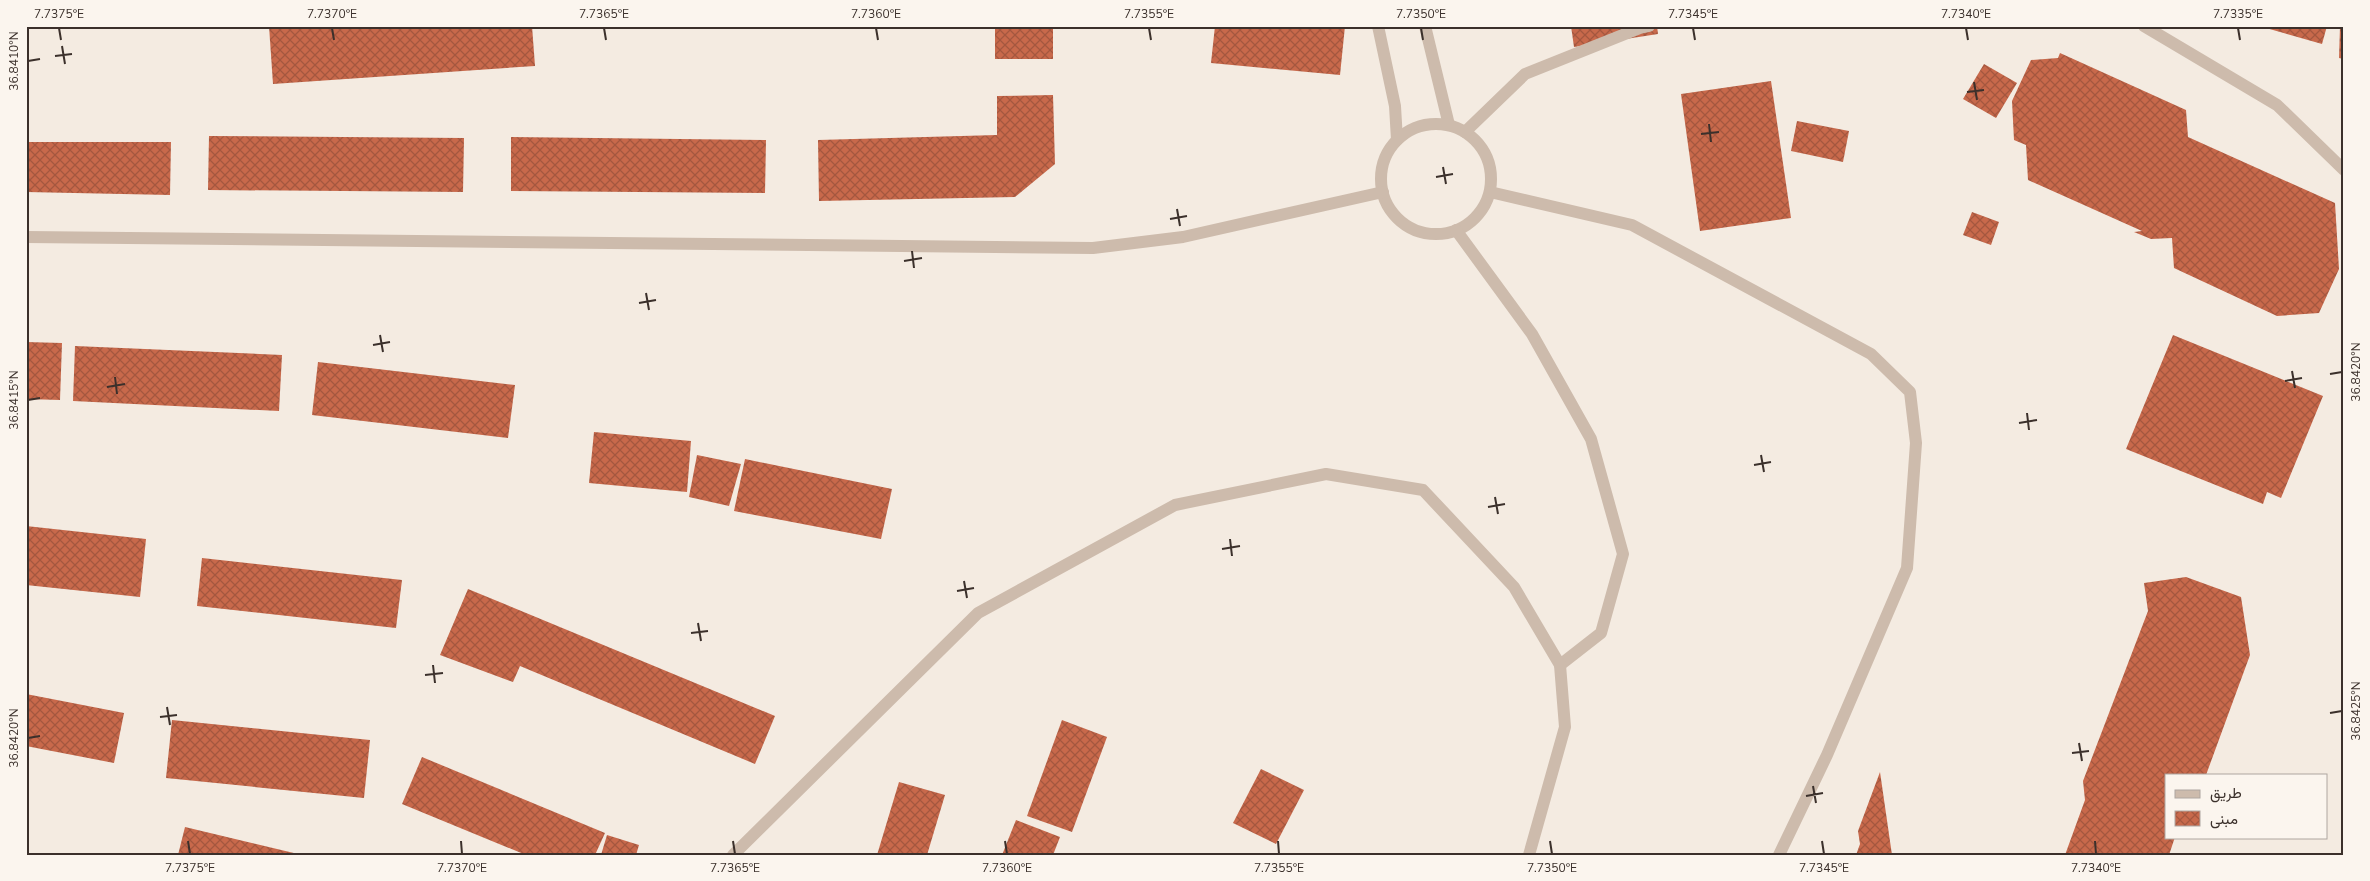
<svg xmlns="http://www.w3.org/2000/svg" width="2370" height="881" viewBox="0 0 2370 881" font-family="'Nunito Sans',Vazirmatn,sans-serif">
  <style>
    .building { fill: url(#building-cross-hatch) }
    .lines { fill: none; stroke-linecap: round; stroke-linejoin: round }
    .minor { stroke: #cdbbac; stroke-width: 12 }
    .ticks { fill: none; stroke: #3b302b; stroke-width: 2 }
    .neatline { fill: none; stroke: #3b302b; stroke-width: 2 }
    .ticks-label { font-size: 12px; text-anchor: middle; fill: #3b302b }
  </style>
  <defs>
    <pattern id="building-cross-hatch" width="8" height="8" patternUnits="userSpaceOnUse" patternTransform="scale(1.25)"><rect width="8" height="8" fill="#c8694b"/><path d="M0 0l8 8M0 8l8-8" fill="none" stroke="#a4573f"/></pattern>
  </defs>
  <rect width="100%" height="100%" fill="#f4ebe1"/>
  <!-- building -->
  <g class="building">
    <path d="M269,26H532L535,66L273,84Z"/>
    <rect x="995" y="26" width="58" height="33"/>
    <path d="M1215,26H1345L1340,75L1211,63Z"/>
    <path d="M1571,26H1657L1658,34L1574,47Z"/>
    <path d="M2259,26H2327L2322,44Z"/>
    <path d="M2340,26H2344V59L2339,58Z"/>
    <path d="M2060,53L2186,110L2188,137L2335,203L2339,269L2319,313L2277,316L2174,268L2172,238L2151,239L2134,232L2142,231L2028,180L2026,145L2014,140L2012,101L2031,60L2058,58Z"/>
    <path d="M1984,64L2017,83L1996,118L1963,99Z"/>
    <path d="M1771,81L1791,218L1700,231L1681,94Z"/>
    <path d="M1053,95L1055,164L1015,197L819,201L818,140L997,135V96Z"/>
    <path d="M1797,121L1849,131L1843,162L1791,151Z"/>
    <path d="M209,136L464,138L463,192L208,190Z"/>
    <path d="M511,137L766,140L765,193L511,191Z"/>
    <path d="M26,142H171L170,195L26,192Z"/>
    <path d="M1972,212L1999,222L1991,245L1963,235Z"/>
    <path d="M2173,335L2323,396L2281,498L2267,492L2263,504L2126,449Z"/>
    <path d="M26,342L62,343L60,400L26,399Z"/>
    <path d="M75,346L282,355L279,411L73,401Z"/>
    <path d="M318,362L515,385L508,438L312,415Z"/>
    <path d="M594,432L691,441L687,492L589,483Z"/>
    <path d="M697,455L741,464L729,506L689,497Z"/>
    <path d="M745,459L892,489L881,539L734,511Z"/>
    <path d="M26,526L146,539L140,597L26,585Z"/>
    <path d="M202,558L402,580L396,628L197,606Z"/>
    <path d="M2186,577L2241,597L2250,655L2206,775H2166V837H2175L2169,855H2065L2085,800L2083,781L2148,611L2144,583Z"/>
    <path d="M468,589L775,716L755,764L520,666L513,682L440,655Z"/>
    <path d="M26,694L124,713L114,763L26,746Z"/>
    <path d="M172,720L370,740L364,798L166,778Z"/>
    <path d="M1062,720L1107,737L1072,832L1027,816Z"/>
    <path d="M422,757L605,833L595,855H526L402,804Z"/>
    <path d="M1261,769L1304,790L1276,844L1233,823Z"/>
    <path d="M1880,772L1892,855H1856L1860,844L1858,831Z"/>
    <path d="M899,782L945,795L927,855H877Z"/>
    <path d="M1016,820L1060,837L1053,855H1002Z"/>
    <path d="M185,827L298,854V855H178Z"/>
    <path d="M607,835L639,845L636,855H601Z"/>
  </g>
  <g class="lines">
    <!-- minor -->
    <g class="minor">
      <path d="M1378,26L1395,106L1397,140"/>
      <path d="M1425,26L1449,125"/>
      <path d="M2144,26L2277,105L2344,170"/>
      <circle cx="1436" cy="179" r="55"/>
      <path d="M1465,132L1525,74L1640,28L1649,26"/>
      <path d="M1490,192L1632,225L1871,354L1910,392L1916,443L1907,568L1827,755L1779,855"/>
      <path d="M1456,230L1532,334L1591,439L1623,554L1601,633L1560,665"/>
      <path d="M26,237L1093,248L1183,237L1383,192"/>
      <path d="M733,855L978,613L1175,505L1326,474L1423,490L1514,587L1560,665L1565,727L1529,855"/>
    </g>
  </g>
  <!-- ticks -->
  <path class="ticks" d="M59,28L61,40M332,28L334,40M604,28L606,40M876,28L878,40M1149,28L1151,40M1421,28L1423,40M1693,28L1695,40M1966,28L1968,40M2238,28L2240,40M62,46L65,64M55,56L72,54M28,61L40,59M1974,82L1977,100M1967,92L1984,90M1709,124L1711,142M1701,134L1719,132M1443,167L1446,184M1436,177L1453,174M1177,209L1180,226M1170,219L1187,216M912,251L914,268M904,261L922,258M646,293L649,310M639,303L656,300M380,335L383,352M373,345L390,342M2292,371L2295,388M2330,374L2342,372M115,377L117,394M2285,381L2302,378M107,387L125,384M28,400L40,398M2027,413L2029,430M2019,423L2037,420M1761,455L1764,472M1754,465L1771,462M1495,497L1498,514M1488,507L1505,504M1230,539L1232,556M1222,549L1240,546M964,581L967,598M957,591L974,588M698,623L701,641M691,633L708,631M433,665L435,683M425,675L443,673M167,707L170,725M2330,713L2342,711M160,717L177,715M28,738L40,736M2079,743L2082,761M2072,753L2089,751M1813,786L1816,803M1806,796L1823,793M188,841L190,854M461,841L462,854M733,841L735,854M1005,841L1007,854M1278,841L1279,854M1550,841L1552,854M1822,841L1824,854M2095,841L2096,854"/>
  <!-- border -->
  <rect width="2370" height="881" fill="none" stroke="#fbf5ee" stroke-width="55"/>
  <!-- legend -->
  <rect x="2165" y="774" width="162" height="65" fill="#fbf5ee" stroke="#aea6a0"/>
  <rect x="2175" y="790" width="25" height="8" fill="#cdbbac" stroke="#aea6a0"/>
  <text x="2210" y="798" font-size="15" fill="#3b302b">طريق</text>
  <rect x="2175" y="811" width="25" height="15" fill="url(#building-cross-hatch)" stroke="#aea6a0"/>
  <text x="2210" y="824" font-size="15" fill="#3b302b">مبنى</text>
  <rect x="28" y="28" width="2314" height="826" class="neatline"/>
  <g class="ticks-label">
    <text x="59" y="18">7.7375°E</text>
    <text x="332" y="18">7.7370°E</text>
    <text x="604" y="18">7.7365°E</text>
    <text x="876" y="18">7.7360°E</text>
    <text x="1149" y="18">7.7355°E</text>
    <text x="1421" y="18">7.7350°E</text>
    <text x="1693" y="18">7.7345°E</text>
    <text x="1966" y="18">7.7340°E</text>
    <text x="2238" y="18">7.7335°E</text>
    <text transform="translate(14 61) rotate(-90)" y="4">36.8410°N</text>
    <text transform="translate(2356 372) rotate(-90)" y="4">36.8420°N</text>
    <text transform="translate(14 400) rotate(-90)" y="4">36.8415°N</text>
    <text transform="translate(2356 711) rotate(-90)" y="4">36.8425°N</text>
    <text transform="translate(14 738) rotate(-90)" y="4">36.8420°N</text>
    <text x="190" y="872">7.7375°E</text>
    <text x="462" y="872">7.7370°E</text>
    <text x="735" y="872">7.7365°E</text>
    <text x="1007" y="872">7.7360°E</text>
    <text x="1279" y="872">7.7355°E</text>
    <text x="1552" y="872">7.7350°E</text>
    <text x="1824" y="872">7.7345°E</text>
    <text x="2096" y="872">7.7340°E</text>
  </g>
</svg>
